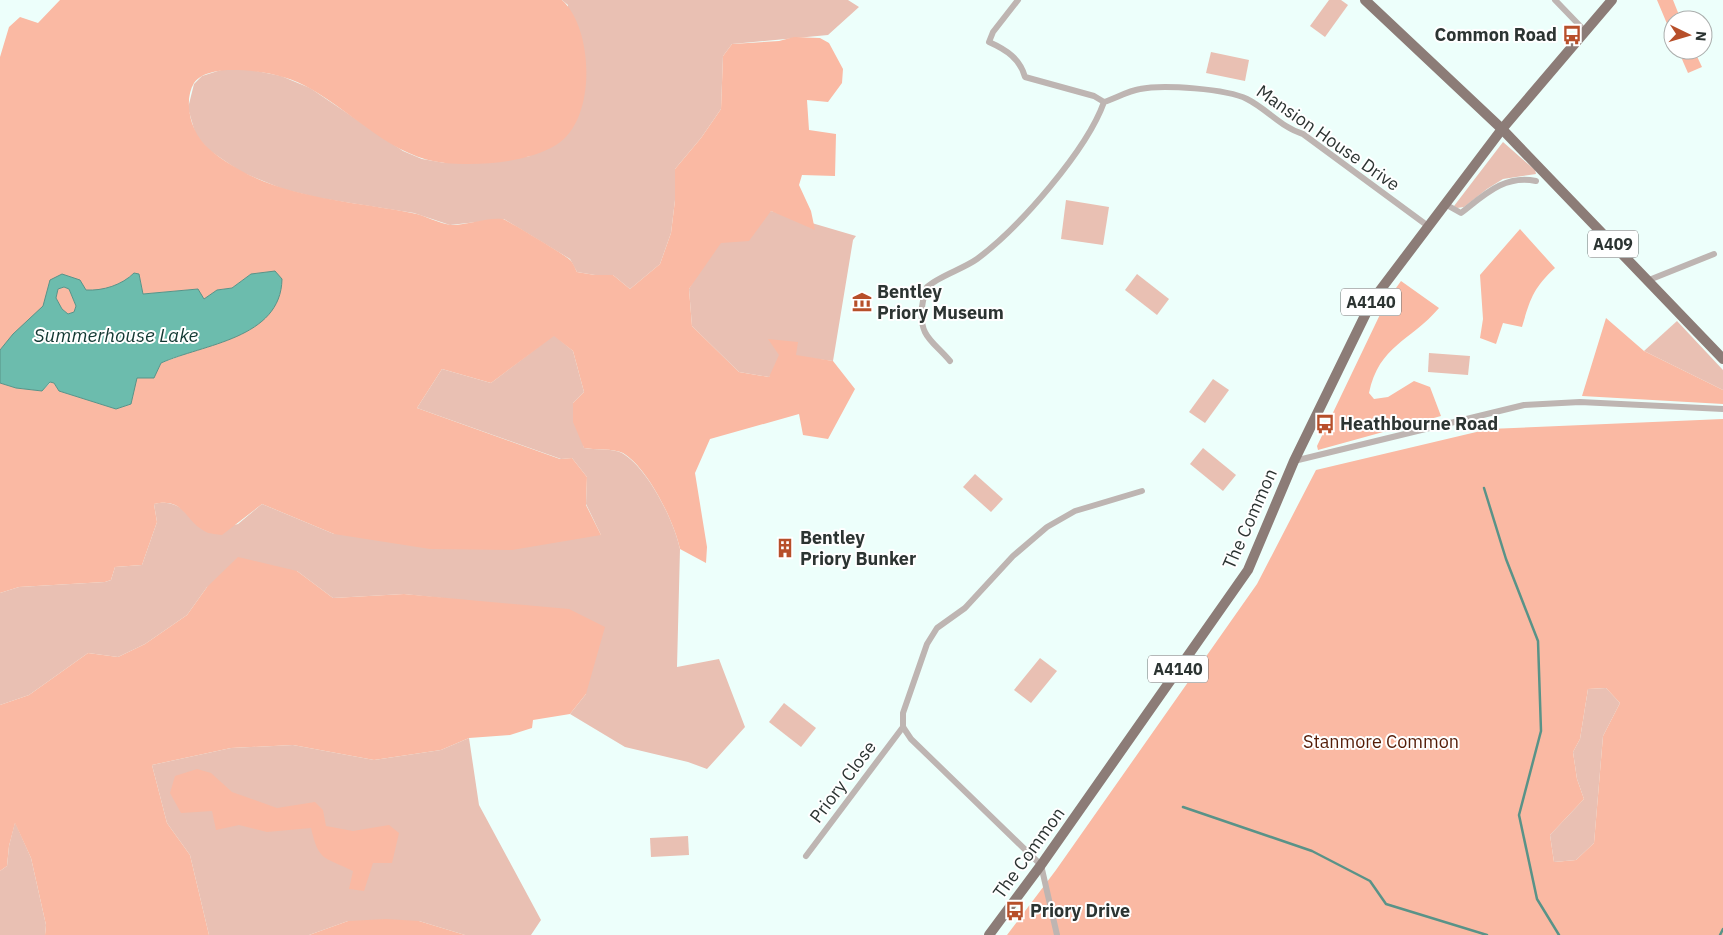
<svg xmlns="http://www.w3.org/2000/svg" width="1723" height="935" viewBox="0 0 1723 935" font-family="'IBM Plex Sans',sans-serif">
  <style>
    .green { fill: #e9c0b3 }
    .forest { fill: #fab9a3; fill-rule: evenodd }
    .water { fill: #6cbcad; stroke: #599388; fill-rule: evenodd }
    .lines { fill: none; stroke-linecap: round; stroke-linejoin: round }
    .stream { stroke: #599388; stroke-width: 2.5 }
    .minor { stroke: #beb5b2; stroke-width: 6 }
    .primary { stroke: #8c7c77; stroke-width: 10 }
    .labels { text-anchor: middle; stroke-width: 4; stroke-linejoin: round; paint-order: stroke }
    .shield { fill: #fff; stroke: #6b7170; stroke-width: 1 }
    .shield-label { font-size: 16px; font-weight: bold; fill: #2c3432 }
    .poi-label { font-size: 18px; font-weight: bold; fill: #2c3432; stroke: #fff; text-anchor: start }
    .street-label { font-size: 18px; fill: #2c3432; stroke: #fff }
    .park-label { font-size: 18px; fill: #541c07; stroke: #fff }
    .water-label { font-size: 19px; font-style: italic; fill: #133933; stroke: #fff }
  </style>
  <rect width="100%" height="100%" fill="#edfffb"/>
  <!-- green -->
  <g class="green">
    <path d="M562,0H848L859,7L828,35L732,44L723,56L721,109L701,138L675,169V200L671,233L660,264L630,289L613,275H595L577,272L570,259L504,219L450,225L414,213L319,198L283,189L241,172L209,150L196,136L188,108L194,84L202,76L221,70H251L281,76L310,88L403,151L422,159L445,163H487L530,156L568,5Z"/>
    <path d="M1329,0H1341L1348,5L1325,37L1310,26Z"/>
    <path d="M1211,52L1249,60L1245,81L1206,73Z"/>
    <path d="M1503,142L1535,170L1536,174L1503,179L1487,189L1464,207L1457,208L1454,206Z"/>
    <path d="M1066,200L1109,207L1103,245L1061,239Z"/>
    <path d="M771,211L856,236L853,240L833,361L792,356L769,377L739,372L692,326L689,289L717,239Z"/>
    <path d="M1137,274L1169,299L1157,315L1125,290Z"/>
    <path d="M1677,321L1723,370V390L1644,351Z"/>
    <path d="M554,335L573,351L584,392L573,403L584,448C594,450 613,448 622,453C648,468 674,521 680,549L677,667L719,659L745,727L707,769L688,762L625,747L570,714L586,694L498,604L404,594L333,598L297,571L207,587L187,615L145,644L118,657L88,653L29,695L0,705V593L19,587L105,582L111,580L115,567L142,565L157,522L154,504C180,498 189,517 207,532L238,524L262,504L334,534L601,535L586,504L587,477L572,458L561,459L417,408L442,369L491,383Z"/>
    <path d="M1429,353L1470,356L1468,375L1428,372Z"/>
    <path d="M1213,379L1229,390L1205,423L1189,412Z"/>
    <path d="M1203,448L1236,475L1223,491L1190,464Z"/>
    <path d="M975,474L1003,499L991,512L963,487Z"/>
    <path d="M1040,658L1057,671L1031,703L1014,690Z"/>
    <path d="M1606,688L1620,703L1603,736L1594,843L1576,860L1554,862L1550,835L1584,799L1577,779L1573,752L1580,739L1588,689Z"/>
    <path d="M784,703L816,728L801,747L769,722Z"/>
    <path d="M469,738L479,805L541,920L531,935H465L419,921H348L309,935H209L190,855L167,823L152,765L231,748L293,745L374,760L441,750Z"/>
    <path d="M15,822L31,858L46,925L45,935H0V871L7,866L9,846Z"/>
    <path d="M688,836L689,855L651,857L650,838Z"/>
  </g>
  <!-- forest -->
  <g class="forest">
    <path d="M60,0H562C594,29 597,121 556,145C526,163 480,166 445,163C393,158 355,114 311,89C288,75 259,70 232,70C220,70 202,72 194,83C187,95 188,110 192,123C198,141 209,150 225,161C281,199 348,200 412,213C425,215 439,224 452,225C468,225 487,217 503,219C507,220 565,255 569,259C573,262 575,268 577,272L595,275H613L630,289L660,264L671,233L675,200V169L701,138L721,109L723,56L732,44L779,41L794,37L820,38L829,43L843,69L842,83L828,102L807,100L809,130L836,134L835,176L802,175L799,185L811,211L815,230L771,211L749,241L721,243L689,289L692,326L739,372L769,377L779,355L768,339L798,342L796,355L833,361L855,389L828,439L803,435L799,414L710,439L695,473L707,547L706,563L680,549C674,521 648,468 623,453C613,448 594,450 584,448L573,422V403L584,392L573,351L554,336L491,383L442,369L417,408L560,459L572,458L587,477L586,505L601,535L512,550L430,549L334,534L262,504L222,535C217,534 210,534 206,532C184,521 185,497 154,504L157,522L142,565L115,567L111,580L105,582L19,587L0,593V383L16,388L42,391L51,382L54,383L59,391L116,409L131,404L136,378H154L161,363L250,330L251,274L232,288L217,290L204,300L197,289L143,294L139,274L134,273C124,283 103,293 87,290C77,288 67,282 58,278C41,291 51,297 42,308C29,323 13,334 0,350V57L9,27L20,17L38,23Z"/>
    <path d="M1657,0H1673L1681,20H1673V38Z"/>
    <path d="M1678,50H1694L1702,67L1688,73Z"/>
    <path d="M1520,229L1555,268C1533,288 1530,300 1522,327L1503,323L1496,344L1480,338L1483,319L1480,275Z"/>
    <path d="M1401,281L1439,308C1411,341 1379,345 1369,393L1374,399L1388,397L1414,381L1430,387L1441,416L1318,450L1317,446L1386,302Z"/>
    <path d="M64,287L69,289L76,306L74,312L68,314L62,309L56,298L58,289Z"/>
    <path d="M1606,318L1644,351L1723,390V404L1582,396Z"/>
    <path d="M1723,419V935H1007L1056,870L1257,584L1316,470L1489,429ZM1606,688L1620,703L1603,736L1594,843L1576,860L1554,862L1550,835L1584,799L1577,779L1573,752L1580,739L1588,689Z"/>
    <path d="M238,557L297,571L333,598L404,594L569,609L605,627L586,694L570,714L533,720L532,728L510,735L469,738L441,750L374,760L293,745L231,748L152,765L167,823L190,855L209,935H45L46,925L31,858L15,823L9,846L7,866L0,871V705L29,695L88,653L118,657L145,644L187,615L207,587Z"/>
    <path d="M197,769L211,773L232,792L277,808L315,802L323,810L326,826L353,831L389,825L399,833L392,863H373L364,891L349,889L353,871C323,856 319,862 311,828L267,832L239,825L216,830L212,811L181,813L170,793L175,776Z"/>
    <path d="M386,919L419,921L465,935H309L348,921Z"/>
  </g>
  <!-- water -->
  <path class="water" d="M275,271L282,279C281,339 203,344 161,363L154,378H137L131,404L116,409L59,391L54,383L50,382L42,391L16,388L0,383V350L13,334L43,306L50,280L62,274L80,280L86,290C103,291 122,285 134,273L139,274L143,294L198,289L204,299L217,290L232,288L251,274ZM64,287L69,289L76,306L74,312L68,314L62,309L56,298L58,289Z"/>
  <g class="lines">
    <!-- stream -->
    <g class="stream">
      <path d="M1484,488L1506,559L1538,641L1541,731L1519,815L1537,899L1559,935"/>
      <path d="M1183,807L1312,851L1370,881L1386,904L1487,935"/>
      <path d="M1720,935L1723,929"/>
    </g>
    <!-- minor -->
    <g class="minor">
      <path d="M1018,0L993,32L989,42C1007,50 1020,59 1025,77L1094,96L1104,102"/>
      <path d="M1555,0L1584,30"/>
      <path d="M1445,204L1461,213C1484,195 1505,174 1536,181"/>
      <path d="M1649,280L1714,254"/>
      <path d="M950,361C932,340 919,337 922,307C923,300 924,294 927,287C939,276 963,269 977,259C1019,228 1087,150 1104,102C1116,98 1128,91 1140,89C1163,84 1227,89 1247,99C1267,109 1282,128 1303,134L1428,226"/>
      <path d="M1294,461L1524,405L1580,402L1723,409"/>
      <path d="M806,856L903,727"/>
      <path d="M1057,935L1041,865L911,739L903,727V713L927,644L937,628L965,608L1013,556L1047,527L1075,511L1142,491"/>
    </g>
    <!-- primary -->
    <g class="primary">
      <path d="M1365,0L1502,129L1723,359"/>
      <path d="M989,935L1041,865L1248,570L1294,461L1372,301L1502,129L1612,0"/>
    </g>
  </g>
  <!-- icons -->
  <defs>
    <symbol id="bus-bare" viewBox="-9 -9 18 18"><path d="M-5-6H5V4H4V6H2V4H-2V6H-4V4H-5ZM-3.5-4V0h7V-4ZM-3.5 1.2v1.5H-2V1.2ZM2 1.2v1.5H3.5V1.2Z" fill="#b74f2a" stroke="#fff" stroke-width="2.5" paint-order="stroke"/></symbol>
    <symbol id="museum-bare" viewBox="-9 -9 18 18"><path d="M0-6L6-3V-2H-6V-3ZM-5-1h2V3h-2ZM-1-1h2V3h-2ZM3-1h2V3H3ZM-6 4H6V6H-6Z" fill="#b74f2a" stroke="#fff" stroke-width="2.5" paint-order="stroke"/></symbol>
    <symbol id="building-bare" viewBox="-9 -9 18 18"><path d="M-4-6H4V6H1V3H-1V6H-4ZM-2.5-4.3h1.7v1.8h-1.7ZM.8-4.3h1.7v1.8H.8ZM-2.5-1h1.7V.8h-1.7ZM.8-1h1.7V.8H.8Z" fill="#b74f2a" stroke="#fff" stroke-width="2.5" paint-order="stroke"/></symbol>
  </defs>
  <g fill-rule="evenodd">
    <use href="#bus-bare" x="1558" y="21" width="28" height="28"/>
    <use href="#museum-bare" x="848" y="288" width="28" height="28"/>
    <use href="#bus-bare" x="1311" y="410" width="28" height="28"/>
    <use href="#building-bare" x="771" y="534" width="28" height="28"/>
    <use href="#bus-bare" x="1001" y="897" width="28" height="28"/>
  </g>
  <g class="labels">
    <!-- shield labels -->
    <g class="shield">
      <rect x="1588" y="230.5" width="50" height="27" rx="4"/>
      <rect x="1341" y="288.5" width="60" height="27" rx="4"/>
      <rect x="1148" y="655.5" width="60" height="27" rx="4"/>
    </g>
    <g class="shield-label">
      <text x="1613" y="250">A409</text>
      <text x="1371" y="308">A4140</text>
      <text x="1178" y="675">A4140</text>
    </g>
    <!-- poi labels -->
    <g class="poi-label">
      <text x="1557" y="41" text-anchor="end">Common Road</text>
      <text x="877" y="298">Bentley<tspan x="877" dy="21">Priory Museum</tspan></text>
      <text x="1340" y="430">Heathbourne Road</text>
      <text x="800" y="544">Bentley<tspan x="800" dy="21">Priory Bunker</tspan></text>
      <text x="1030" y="917">Priory Drive</text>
    </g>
    <!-- street labels -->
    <g class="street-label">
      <text transform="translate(1328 138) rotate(35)" y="6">Mansion House Drive</text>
      <text transform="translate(1250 519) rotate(-66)" y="6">The Common</text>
      <text transform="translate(843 782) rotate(-53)" y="6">Priory Close</text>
      <text transform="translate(1029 853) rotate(-54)" y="6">The Common</text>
    </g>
    <!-- park labels -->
    <g class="park-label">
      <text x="1381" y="748">Stanmore Common</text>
    </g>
    <!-- water labels -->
    <g class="water-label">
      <text x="116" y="342">Summerhouse Lake</text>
    </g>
  </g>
  <!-- north arrow -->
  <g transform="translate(1688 35) rotate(95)"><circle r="24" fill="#ffffff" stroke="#abaead"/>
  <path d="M0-4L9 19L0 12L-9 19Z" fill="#b74f2a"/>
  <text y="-8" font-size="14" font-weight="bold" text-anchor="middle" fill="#2c3432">N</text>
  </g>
</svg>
